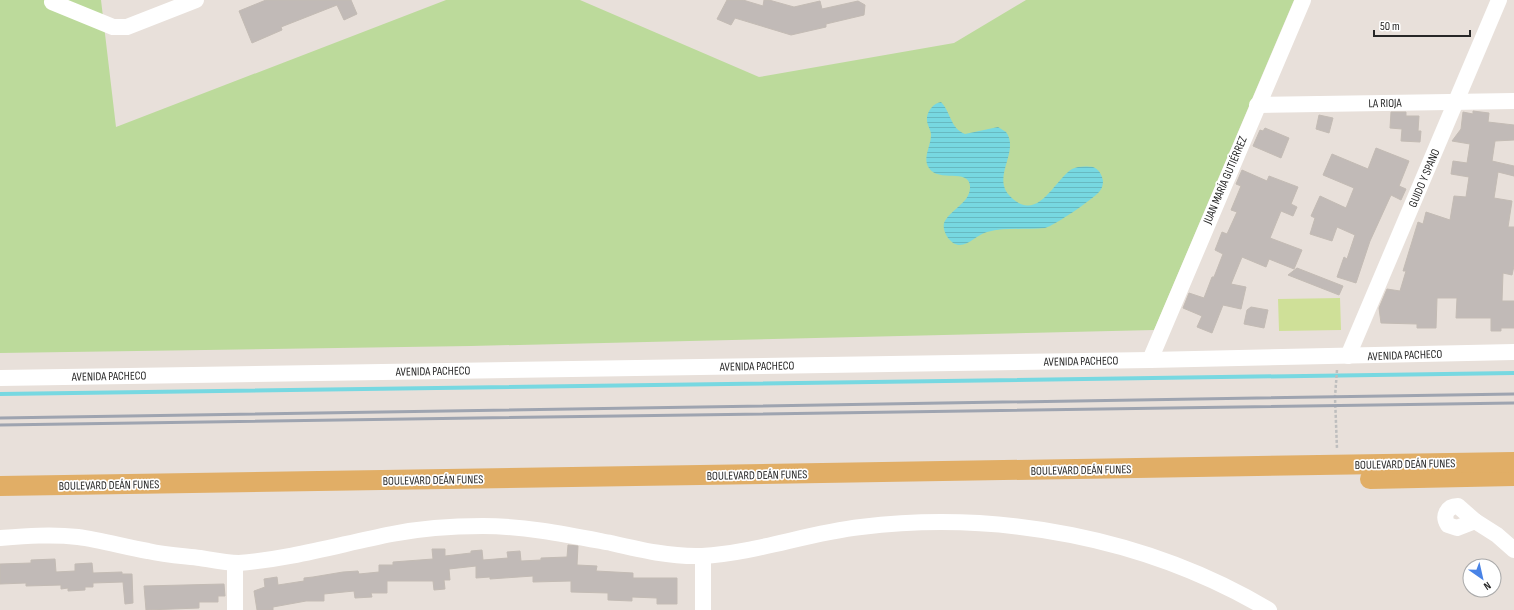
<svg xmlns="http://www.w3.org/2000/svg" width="1514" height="610" viewBox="0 0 1514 610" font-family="'Sofia Sans Condensed',sans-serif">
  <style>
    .grass { fill: #bcda9b }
    .pitch { fill: #cfe098 }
    .water { fill: url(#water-rules) }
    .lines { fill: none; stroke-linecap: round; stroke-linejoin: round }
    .stream { stroke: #77d8e1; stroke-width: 4 }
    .building { fill: #c1bab7; stroke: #c3bbb4 }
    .path { stroke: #bebebe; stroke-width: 2.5; stroke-dasharray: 3 2; stroke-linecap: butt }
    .minor { stroke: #fff; stroke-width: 16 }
    .major { stroke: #e1ae66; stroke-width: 20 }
    .rail { stroke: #9ea4b0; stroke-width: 3 }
    .labels { text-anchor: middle; stroke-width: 3.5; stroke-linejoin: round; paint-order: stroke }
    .street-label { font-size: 12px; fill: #272727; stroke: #fff }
  </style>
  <defs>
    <pattern id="water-rules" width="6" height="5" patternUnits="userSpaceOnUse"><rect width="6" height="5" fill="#77d8e1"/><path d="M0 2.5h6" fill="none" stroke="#67b9c1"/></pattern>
  </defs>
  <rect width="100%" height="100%" fill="#e8e0da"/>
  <!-- grass -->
  <path class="grass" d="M0,0H101L116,127L446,0H580L759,77L954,43L1026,0H1294L1154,330L471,346L0,353Z"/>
  <!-- pitch -->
  <path class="pitch" d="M1340,298L1341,330L1279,331L1278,299Z"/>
  <!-- water -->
  <path class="water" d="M941,102C951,112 950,128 965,134L998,127L1006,132C1020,151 992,176 1009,195C1037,226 1054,180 1072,169C1077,166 1087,166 1093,167C1099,169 1102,175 1103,181C1103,185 1102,189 1099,192C1093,199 1054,226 1045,228C1026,230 1006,227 987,232C978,234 969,245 960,245C950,245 942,231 944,223C950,209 971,203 970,186C969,168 938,183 929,168C922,158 931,146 931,135C931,130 927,125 927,120C926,113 933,103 941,102Z"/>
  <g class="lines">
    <!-- stream -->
    <path class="stream" d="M0,394L1514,373"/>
  </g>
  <!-- building -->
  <g class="building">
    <path d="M266,0H351L357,14L344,20L337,5L281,27L282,30L252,43L239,11Z"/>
    <path d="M727,0H743L763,6L764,0H769L794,7L820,1L822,9L858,1L865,5L864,15L826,24V27L791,35L735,18L731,25L717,19Z"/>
    <path d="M1473,111L1489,113L1488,122L1514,125V140L1495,141L1492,161L1514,166V176L1498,172L1494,198L1512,201L1508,227H1514V266L1512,275L1503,273L1502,301H1514V328H1501V331H1491V318H1456L1457,298H1437L1436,328H1417V324L1381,323L1379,308L1387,289L1400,291L1406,271H1403L1418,222L1423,224L1426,212L1450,220L1454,196L1466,197L1469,177L1451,174L1453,161L1467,163L1470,144L1452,141L1461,129L1463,112L1473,114Z"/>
    <path d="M1391,112H1406V116H1419L1418,131H1421L1420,142L1401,141L1402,129L1390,128Z"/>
    <path d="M1319,115L1333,118L1329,133L1316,129Z"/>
    <path d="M1265,128L1289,138L1281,158L1253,146L1260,130L1263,131Z"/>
    <path d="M1376,148L1409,161L1399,186L1406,189L1401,200L1391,195L1370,241L1356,283L1337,277L1344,257L1347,259L1355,235L1337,227L1332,241L1310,234L1315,218L1311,216L1320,196L1346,208L1354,188L1323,175L1332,154L1368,169Z"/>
    <path d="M1242,170L1267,181L1269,176L1298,187L1291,204L1297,207L1293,216L1281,211L1270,238L1302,250L1294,269L1269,259L1266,267L1242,257L1231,284L1246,287L1241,309L1223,305L1212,333L1197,327L1202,316L1183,308L1189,293L1204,298L1212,277H1214L1223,254L1215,250L1222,232L1227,234L1237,212L1231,210L1241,186L1236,184Z"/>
    <path d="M1297,268L1343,286L1339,295L1288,275Z"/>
    <path d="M1251,307L1268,310L1264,328L1244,324L1247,310Z"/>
    <path d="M568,545L578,546L577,565L597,566L596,571L633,573V578H677V604H657V598L632,597V601L608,600V593L571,592V581L533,582V576L490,579V577L476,578V566L449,569L450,580H444L445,589L434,590L433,581H387V593H371L372,597L355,598L354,591L324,594V601H306L273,607V610H257L254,591L265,587L264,579L277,577L278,585L304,581V578L313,577L343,572L358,571L359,574L379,572V565H393V562L433,559L432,549H445V556L471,553V551L482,550L483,560L508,558L507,552L520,551L521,561L541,560V558L567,557Z"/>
    <path d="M55,559L56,572L75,571V564L92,563L93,573L122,572V574H132L133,603L125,604L123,582L93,583V587H85V590L68,591V588L61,589V585L26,586V583L0,584V564L31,563V560Z"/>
    <path d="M224,584L225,596H218V602H199V608L146,610L144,586Z"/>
  </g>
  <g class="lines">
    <!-- path -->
    <path class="path" d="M1337,370L1335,397L1337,449"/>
    <!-- minor -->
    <g class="minor">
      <path d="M52,2L113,27H127L196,0"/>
      <path d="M1257,105L1514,101"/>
      <path d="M1348,356L1499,0"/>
      <path d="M1150,360L1303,0"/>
      <path d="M0,378L1150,360L1514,352"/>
      <path d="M1458,506L1475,521L1457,528L1448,525C1442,516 1447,506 1458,506Z"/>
      <path d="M1475,521L1497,535L1514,550"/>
      <path d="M0,538C26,536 52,534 78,537C101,540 125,547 148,551C165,555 183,556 200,558C212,560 226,563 239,563C291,559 341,544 392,534C422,528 452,526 483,526C526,526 569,535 611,543C641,550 671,557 702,556C756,553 807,533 861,527C1000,510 1148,538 1269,610"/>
      <path d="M703,556V610"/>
      <path d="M235,563V610"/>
    </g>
    <!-- major -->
    <g class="major">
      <path d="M1370,479L1514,476"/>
      <path d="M0,486L1514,462"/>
    </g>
    <!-- rail -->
    <g class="rail">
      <path d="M0,418L1514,394"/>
      <path d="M0,425L1514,403"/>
    </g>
  </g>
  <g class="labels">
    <!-- street labels -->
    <g class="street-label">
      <text transform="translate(1385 103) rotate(-1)" y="4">LA RIOJA</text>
      <text transform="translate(1424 178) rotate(-67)" y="4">GUIDO Y SPANO</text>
      <text transform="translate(1225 180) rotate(-67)" y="4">JUAN MARÍA GUTIÉRREZ</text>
      <text transform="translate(1405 355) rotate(-2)" y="4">AVENIDA PACHECO</text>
      <text transform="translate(1081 361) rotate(-1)" y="4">AVENIDA PACHECO</text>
      <text transform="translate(757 366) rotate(-1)" y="4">AVENIDA PACHECO</text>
      <text transform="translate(433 371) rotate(-1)" y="4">AVENIDA PACHECO</text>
      <text transform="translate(109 376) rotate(-1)" y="4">AVENIDA PACHECO</text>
      <text transform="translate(1405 464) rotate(-1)" y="4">BOULEVARD DEÁN FUNES</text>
      <text transform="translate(1081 470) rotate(-1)" y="4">BOULEVARD DEÁN FUNES</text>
      <text transform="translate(757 475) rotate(-1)" y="4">BOULEVARD DEÁN FUNES</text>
      <text transform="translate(433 480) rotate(-1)" y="4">BOULEVARD DEÁN FUNES</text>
      <text transform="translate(109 485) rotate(-1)" y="4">BOULEVARD DEÁN FUNES</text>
    </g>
  </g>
  <!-- north arrow -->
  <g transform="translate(1482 578) rotate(146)"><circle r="19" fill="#ffffff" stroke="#a9a9a9"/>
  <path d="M0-3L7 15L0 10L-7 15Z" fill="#4983e6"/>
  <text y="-6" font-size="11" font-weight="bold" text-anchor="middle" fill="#272727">N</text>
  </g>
  <!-- scale -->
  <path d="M1374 30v6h96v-6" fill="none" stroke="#272727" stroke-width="2"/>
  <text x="1380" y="30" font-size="12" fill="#272727" stroke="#ffffff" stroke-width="3" paint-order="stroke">50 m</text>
</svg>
